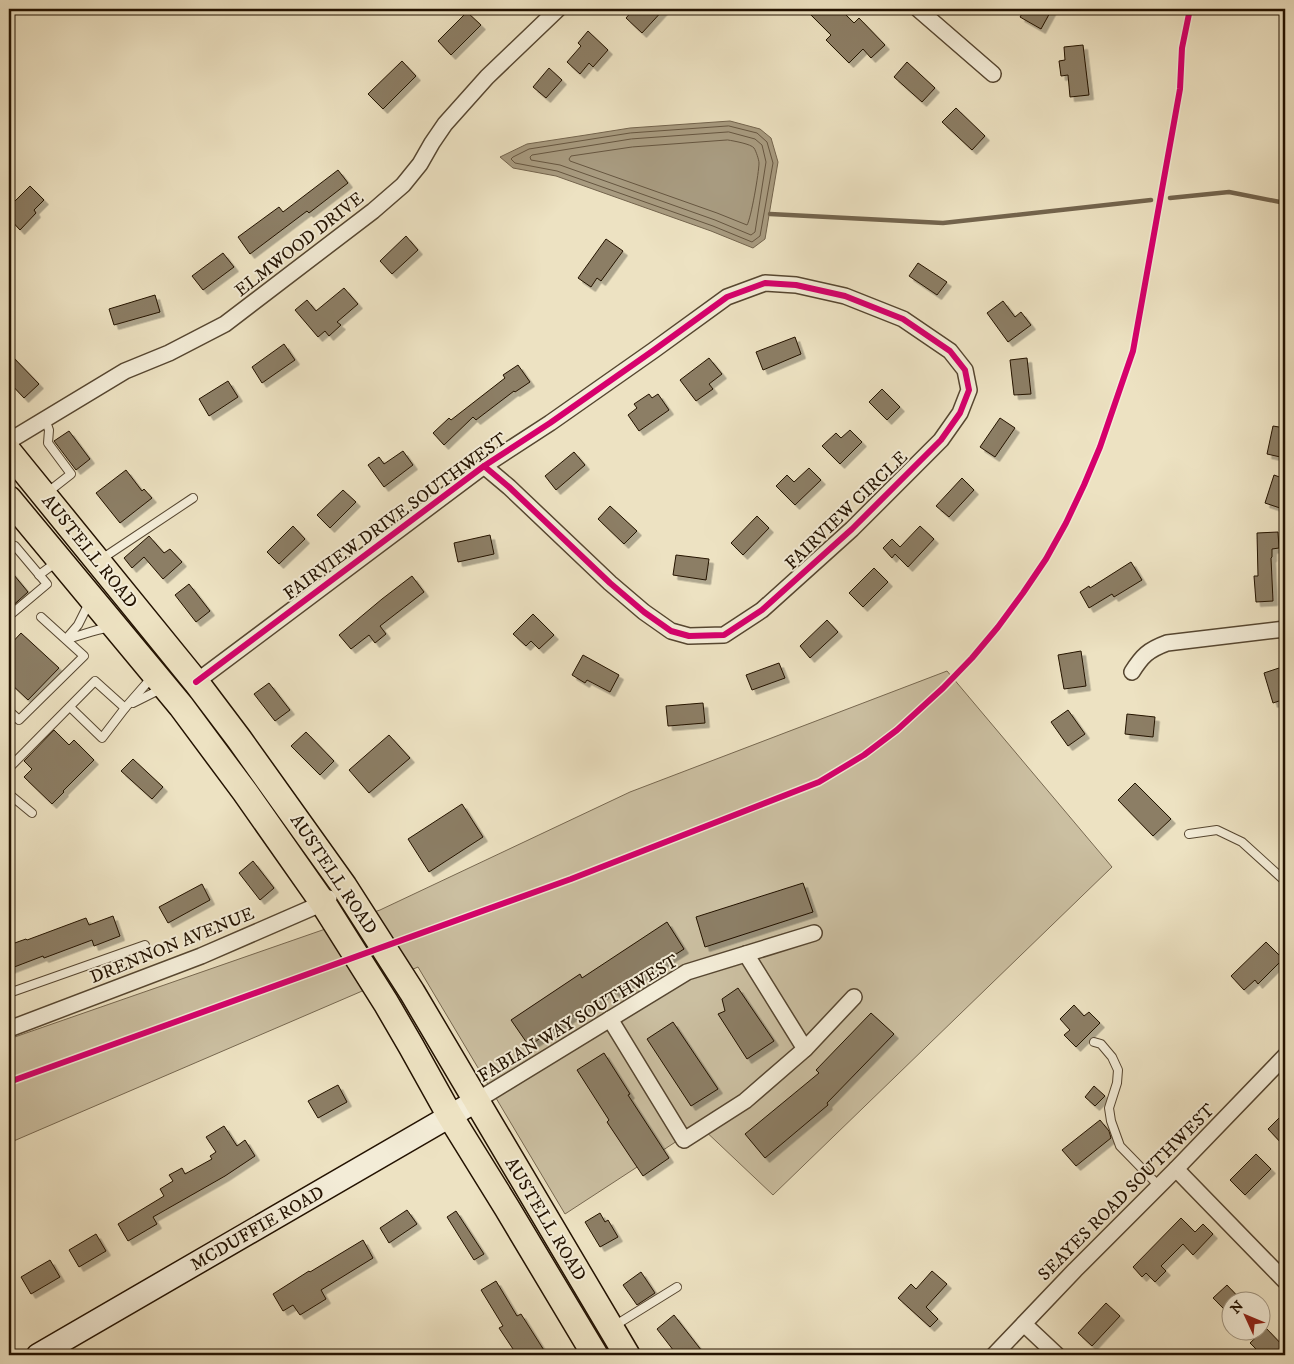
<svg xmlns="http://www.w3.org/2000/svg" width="1294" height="1364" viewBox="0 0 1294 1364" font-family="'IM FELL DW Pica',serif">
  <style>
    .green { fill: #cbbfa1; stroke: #776850 }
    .water { fill: #a89b80; stroke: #73644d }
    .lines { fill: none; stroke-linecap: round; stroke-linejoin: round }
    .shore { stroke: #665640; stroke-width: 1 }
    .stream { stroke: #73644d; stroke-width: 4.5 }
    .building { fill: #8c7e65; stroke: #231200; filter: url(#shadow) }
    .lane-casing { stroke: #564630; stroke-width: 10 }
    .street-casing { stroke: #564630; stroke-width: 18 }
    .secondary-casing { stroke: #231200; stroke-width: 25 }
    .primary-casing { stroke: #231200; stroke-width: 28 }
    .lane { stroke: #f3ecd7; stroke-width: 8 }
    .street { stroke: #f3ecd7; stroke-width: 15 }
    .secondary { stroke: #f3ecd7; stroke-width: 22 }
    .primary { stroke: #ede2c2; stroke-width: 25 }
    .cycleway-casing { stroke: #f3ecd7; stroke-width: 9 }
    .cycleway { stroke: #d6006c; stroke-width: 6 }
    .labels { text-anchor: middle; stroke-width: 4; stroke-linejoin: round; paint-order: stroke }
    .street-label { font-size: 18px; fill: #231200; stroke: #f3ecd7 }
  </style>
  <defs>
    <filter id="shadow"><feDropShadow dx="4.5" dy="4.5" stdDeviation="0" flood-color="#0004"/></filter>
  </defs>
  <rect width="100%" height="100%" fill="#ede2c2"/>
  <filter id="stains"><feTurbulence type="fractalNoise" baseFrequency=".004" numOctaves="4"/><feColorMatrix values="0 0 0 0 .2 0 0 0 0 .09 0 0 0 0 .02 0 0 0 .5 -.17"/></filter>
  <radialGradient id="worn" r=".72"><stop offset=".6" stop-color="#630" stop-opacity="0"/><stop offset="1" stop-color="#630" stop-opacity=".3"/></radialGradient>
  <!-- green -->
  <path class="green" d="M947,671L1112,867L773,1195L700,1126L565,1214L418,967L9,1143V1039L380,910L630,792Z"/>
  <!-- water -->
  <path class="water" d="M730,121L760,129L771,138L778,162L765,239L753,248L711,231L556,176L513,168L500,157L527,144L586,135L630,128Z"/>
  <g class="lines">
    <!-- shore -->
    <g class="shore">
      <path d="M729,126L757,133L767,142L773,163L760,236L752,242L713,226L557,171L515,163L511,159L513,157L529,149L630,133Z"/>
      <path d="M729,132L755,139L762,145L766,162L755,232L751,235L715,220L560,165L531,160L530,157L532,155L631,139Z"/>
      <path d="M728,140C734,141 751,144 754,148C756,151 759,160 759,163C759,172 751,219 747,225L717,213L570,161L569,159L571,156L632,147Z"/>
    </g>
    <!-- stream -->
    <g class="stream">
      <path d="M1170,198L1229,192L1285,203"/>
      <path d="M770,214L943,223L1151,200"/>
    </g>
  </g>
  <!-- building -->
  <g class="building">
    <path d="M634,9H664L642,33L626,18Z"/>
    <path d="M805,9H840L854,23L859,18L885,45L871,58L863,49L849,63L826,40L831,35Z"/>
    <path d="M1025,9H1052L1041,29L1020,17Z"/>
    <path d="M467,12L481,25L451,55L438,41Z"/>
    <path d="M588,31L608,50L593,67L589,63L580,74L567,62L581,46L578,43Z"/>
    <path d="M1083,45L1089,95L1070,97L1068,75L1061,76L1059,61L1065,60L1064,47Z"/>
    <path d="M402,61L416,76L383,109L368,94Z"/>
    <path d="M907,62L935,88L922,102L894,77Z"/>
    <path d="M549,68L562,80L546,98L533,87Z"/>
    <path d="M956,108L985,136L972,150L942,122Z"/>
    <path d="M338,170L348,183L309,213L307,211L250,254L238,237L279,207L283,212Z"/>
    <path d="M30,186L44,200L34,210L36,213L20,230L9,218V207Z"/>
    <path d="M406,236L418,250L392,274L380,261Z"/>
    <path d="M606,239L623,251L601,281L597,278L591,287L578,278Z"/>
    <path d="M223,253L234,267L203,290L192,276Z"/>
    <path d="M918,263L947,282L937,295L909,276Z"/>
    <path d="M344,288L358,304L337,322L341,325L329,336L325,331L318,337L295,310L307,300L316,311Z"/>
    <path d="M155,295L160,312L114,325L109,309Z"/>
    <path d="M1003,301L1015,317L1021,312L1031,325L1008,342L987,313Z"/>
    <path d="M795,337L801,354L763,370L756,352Z"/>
    <path d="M284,344L295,360L262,383L252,367Z"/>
    <path d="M9,353L39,384L24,398L9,382Z"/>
    <path d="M709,358L722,374L709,384L713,389L696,401L680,380Z"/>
    <path d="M1027,358L1031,394L1014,395L1010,360Z"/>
    <path d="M518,365L530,382L515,392L514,391L476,420L473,417L444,445L433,433L449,418L451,420L505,378L503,375Z"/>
    <path d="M228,381L238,397L209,416L199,399Z"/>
    <path d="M882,389L900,407L887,420L869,402Z"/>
    <path d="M649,394L652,398L658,394L669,410L639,431L628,415L637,408L634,404Z"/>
    <path d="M1000,418L1015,428L995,457L980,447Z"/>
    <path d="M1273,426L1285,428V458L1267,454Z"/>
    <path d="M850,430L862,442L840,464L822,446L836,433L841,438Z"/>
    <path d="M69,431L90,459L76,470L54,441Z"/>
    <path d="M403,451L413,465L384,487L368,465L379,457L384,464Z"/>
    <path d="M574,452L585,465L556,490L545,476Z"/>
    <path d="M809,468L821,480L795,505L776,486L787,475L794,482Z"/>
    <path d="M126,470L142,491L144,489L152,498L120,523L96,493Z"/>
    <path d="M1274,475L1285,479V503L1283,509L1265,503Z"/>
    <path d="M962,478L974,490L949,517L936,506Z"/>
    <path d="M343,490L356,502L330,528L317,515Z"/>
    <path d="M610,506L637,531L624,544L598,519Z"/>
    <path d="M757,516L769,528L743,555L731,543Z"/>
    <path d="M293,526L305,539L279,564L267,552Z"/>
    <path d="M920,526L934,539L908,567L895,554L892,558L883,548L892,539L900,547Z"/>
    <path d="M1278,532L1279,548L1272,549V557L1271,558L1273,601L1256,602L1254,576H1258L1257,533Z"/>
    <path d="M490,535L494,554L458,562L454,543Z"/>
    <path d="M149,536L164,553L170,549L182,562L163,579L144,557L132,568L124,558Z"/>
    <path d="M676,555L709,559L706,580L673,575Z"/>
    <path d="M1131,562L1142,580L1114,597L1112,594L1089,608L1080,592L1089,586L1090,588Z"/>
    <path d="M874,568L888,582L863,607L849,593Z"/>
    <path d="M9,569L28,592L9,609Z"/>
    <path d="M412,576L424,592L380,626L386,634L375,643L369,635L351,649L339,635L382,599Z"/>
    <path d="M189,584L210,611L196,622L175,595Z"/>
    <path d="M533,614L554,635L539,649L531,641L526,646L513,634Z"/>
    <path d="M827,620L838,632L810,658L800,646Z"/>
    <path d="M21,633L59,668L28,700L9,682V646Z"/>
    <path d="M1081,651L1086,686L1064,689L1058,655Z"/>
    <path d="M583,655L619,675L610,692L587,680L585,683L572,675Z"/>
    <path d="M779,663L785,678L752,690L746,675Z"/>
    <path d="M1282,667L1285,678V699L1273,703L1264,673Z"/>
    <path d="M269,683L290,710L275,721L254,694Z"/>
    <path d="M703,703L705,723L668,726L666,706Z"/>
    <path d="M1068,710L1085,734L1068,746L1051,722Z"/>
    <path d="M1127,714L1155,717L1153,737L1125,734Z"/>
    <path d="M54,730L69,745L74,740L94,760L63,791L64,792L52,804L24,777L32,769L24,761Z"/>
    <path d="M306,732L334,761L320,775L291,746Z"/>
    <path d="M389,735L410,758L369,793L349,770Z"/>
    <path d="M133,759L163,787L152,799L121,771Z"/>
    <path d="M1135,783L1171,819L1153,836L1118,800Z"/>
    <path d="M462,804L483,837L429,872L408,839Z"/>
    <path d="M253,861L274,888L260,900L239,873Z"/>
    <path d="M803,883L813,912L705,947L696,917Z"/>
    <path d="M202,884L210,900L168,923L159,907Z"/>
    <path d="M113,916L120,936L94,946L92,940L44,958L43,956L9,969V945L26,939L27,940L86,918L89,925Z"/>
    <path d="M667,922L684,949L615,993L612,989L529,1046L511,1020L580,974L582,978Z"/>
    <path d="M1266,942L1283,959L1258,984L1255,980L1244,990L1231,976Z"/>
    <path d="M738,988L774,1041L747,1059L718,1014L725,1011L722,999Z"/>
    <path d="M1074,1005L1084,1016L1089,1012L1100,1023L1076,1047L1064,1035L1070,1030L1060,1019Z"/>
    <path d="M871,1013L894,1034L827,1103L828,1105L765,1158L745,1134L819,1073L816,1070Z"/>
    <path d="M673,1022L718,1089L691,1106L647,1039Z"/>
    <path d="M604,1053L630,1094L628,1095L669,1158L643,1176L607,1122L609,1120L577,1070Z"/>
    <path d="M338,1085L347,1102L318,1118L308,1101Z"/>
    <path d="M1094,1086L1105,1096L1095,1106L1085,1097Z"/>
    <path d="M1285,1112V1147L1268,1129Z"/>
    <path d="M1100,1120L1109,1131L1111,1138L1076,1166L1062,1150Z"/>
    <path d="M224,1126L237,1146L245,1140L255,1156L225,1176L153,1217L157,1224L128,1241L118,1224L164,1196L160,1189L173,1181L169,1175L182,1168L185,1174L212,1159L210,1156L216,1152L206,1137Z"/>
    <path d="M1256,1154L1271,1169L1245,1195L1230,1180Z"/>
    <path d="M407,1210L417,1224L389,1243L380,1228Z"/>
    <path d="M456,1211L484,1254L474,1260L447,1217Z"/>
    <path d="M600,1213L605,1222L608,1220L618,1237L600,1247L585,1222Z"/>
    <path d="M1181,1218L1195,1232L1203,1224L1213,1234L1193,1255L1183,1244L1161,1266L1166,1271L1155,1282L1146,1273L1142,1277L1133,1267Z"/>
    <path d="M96,1234L106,1251L79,1267L69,1250Z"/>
    <path d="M363,1240L373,1258L321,1290L326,1299L300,1315L293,1305L283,1311L273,1294L309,1271L310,1272Z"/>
    <path d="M50,1260L60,1277L31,1294L21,1277Z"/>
    <path d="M932,1271L947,1284L926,1307L938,1319L930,1327L898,1298L911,1284L916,1289Z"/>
    <path d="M641,1272L655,1293L637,1305L623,1285Z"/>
    <path d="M496,1281L517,1316L521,1314L547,1355H517L499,1328L503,1326L481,1290Z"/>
    <path d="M1227,1285L1243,1302H1232V1317L1213,1298Z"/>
    <path d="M1106,1303L1120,1316L1092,1346L1078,1333Z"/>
    <path d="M674,1315L705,1355H677L657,1329Z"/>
    <path d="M1266,1328L1285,1348V1355H1262L1250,1343Z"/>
  </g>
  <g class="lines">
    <defs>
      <g id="lane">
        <path d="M45,419L49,430L48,443L71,474L48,492"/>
        <path d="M9,551L15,546L47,584L9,616"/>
        <path d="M100,560L193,498"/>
        <path d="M39,575L58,561"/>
        <path d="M89,603L78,625L66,639C81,636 94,629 109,628"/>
        <path d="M133,703L163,688"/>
        <path d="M70,707L102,738L125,708L153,676"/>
        <path d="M9,711L19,720L84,656L41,617"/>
        <path d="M9,768L95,681L125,708"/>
        <path d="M9,794L32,813"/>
        <path d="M1189,834L1217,830L1242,842L1285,881"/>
        <path d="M9,993L145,945"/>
        <path d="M1094,1042L1101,1044L1112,1057L1118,1070L1117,1083L1109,1108L1111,1121L1120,1146L1159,1186"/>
        <path d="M614,1326L677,1287"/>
      </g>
      <g id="street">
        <path d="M918,9L993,74"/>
        <path d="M9,441L125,371L169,353L225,324L373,211L403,185L420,164L432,143L445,124L487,77L558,9"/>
        <path d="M1132,672C1142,656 1148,650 1167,643L1285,629"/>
        <path d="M196,682L484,466L550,423L654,350L727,297L765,283L796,285L845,296L903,319L950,351L965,370L969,390L960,413L941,440L852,529L762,610L724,635L689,636L671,631L644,612L610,583L509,487L484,466"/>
        <path d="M746,954L805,1049"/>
        <path d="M610,1019L684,1140L745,1101L805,1049L854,997"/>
        <path d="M9,1029L201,956L323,903L329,898"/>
        <path d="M476,1101L687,972L814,933"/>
        <path d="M1176,1169L1285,1281"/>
        <path d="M1024,1324L1057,1355"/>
        <path d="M994,1355L1075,1270L1176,1169L1285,1056"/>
      </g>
      <path id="secondary" d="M38,1355L476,1101"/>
      <g id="primary">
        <path d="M9,452L196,682L239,739L344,886L412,992L627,1355"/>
        <path d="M9,499L181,706L245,792L323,903L386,1003L411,1046L450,1116L507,1208L595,1355"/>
      </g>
    </defs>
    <!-- lane casing -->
    <use href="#lane" class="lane-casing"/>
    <!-- street casing -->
    <use href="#street" class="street-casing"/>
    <!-- secondary casing -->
    <use href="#secondary" class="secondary-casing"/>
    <!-- primary casing -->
    <use href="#primary" class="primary-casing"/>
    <!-- lane -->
    <use href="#lane" class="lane"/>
    <!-- street -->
    <use href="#street" class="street"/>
    <!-- secondary -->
    <use href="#secondary" class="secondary"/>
    <!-- primary -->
    <use href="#primary" class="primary"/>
    <defs>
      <g id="cycleway">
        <path d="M196,682L484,466L550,423L654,350L727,297L765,283L796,285L845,296L903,319L950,351L965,370L969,390L960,413L941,440L852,529L762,610L724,635L689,636L671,631L644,612L610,583L509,487L484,466"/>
        <path d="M9,1082L571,879L819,782L864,755L897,730L943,688L972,658L998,627L1023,593L1046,559L1066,523L1084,485L1100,447L1133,351L1180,89L1182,48L1190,9"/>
      </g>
    </defs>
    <!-- cycleway casing -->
    <use href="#cycleway" class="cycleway-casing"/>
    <!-- cycleway -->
    <use href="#cycleway" class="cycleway"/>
  </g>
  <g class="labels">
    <!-- street labels -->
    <g class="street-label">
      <text transform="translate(299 244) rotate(-38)" y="6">ELMWOOD DRIVE</text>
      <text transform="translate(846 510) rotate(-44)" y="6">FAIRVIEW CIRCLE</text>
      <text transform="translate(395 516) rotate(-36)" y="6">FAIRVIEW DRIVE SOUTHWEST</text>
      <text transform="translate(90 551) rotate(51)" y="6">AUSTELL ROAD</text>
      <text transform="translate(334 874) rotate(56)" y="6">AUSTELL ROAD</text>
      <text transform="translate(172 945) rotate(-22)" y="6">DRENNON AVENUE</text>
      <text transform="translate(578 1018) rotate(-31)" y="6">FABIAN WAY SOUTHWEST</text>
      <text transform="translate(1126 1192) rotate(-45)" y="6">SEAYES ROAD SOUTHWEST</text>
      <text transform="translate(546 1219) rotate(59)" y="6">AUSTELL ROAD</text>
      <text transform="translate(257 1228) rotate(-30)" y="6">MCDUFFIE ROAD</text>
    </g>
  </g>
  <!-- margin -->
  <rect width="1294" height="1364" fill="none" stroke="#ede2c2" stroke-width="30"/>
  <rect x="10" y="10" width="1274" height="1344" fill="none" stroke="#231200" stroke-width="2.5"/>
  <rect x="15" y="15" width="1264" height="1334" fill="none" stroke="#231200"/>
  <!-- north arrow -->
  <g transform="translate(1246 1316) rotate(314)"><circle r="24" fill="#f3ecd7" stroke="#a09581"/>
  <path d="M0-4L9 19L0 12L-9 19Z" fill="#8f2418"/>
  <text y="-8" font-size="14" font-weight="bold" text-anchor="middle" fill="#231200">N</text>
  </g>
  <rect width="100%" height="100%" filter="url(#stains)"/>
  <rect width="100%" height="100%" fill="url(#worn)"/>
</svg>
